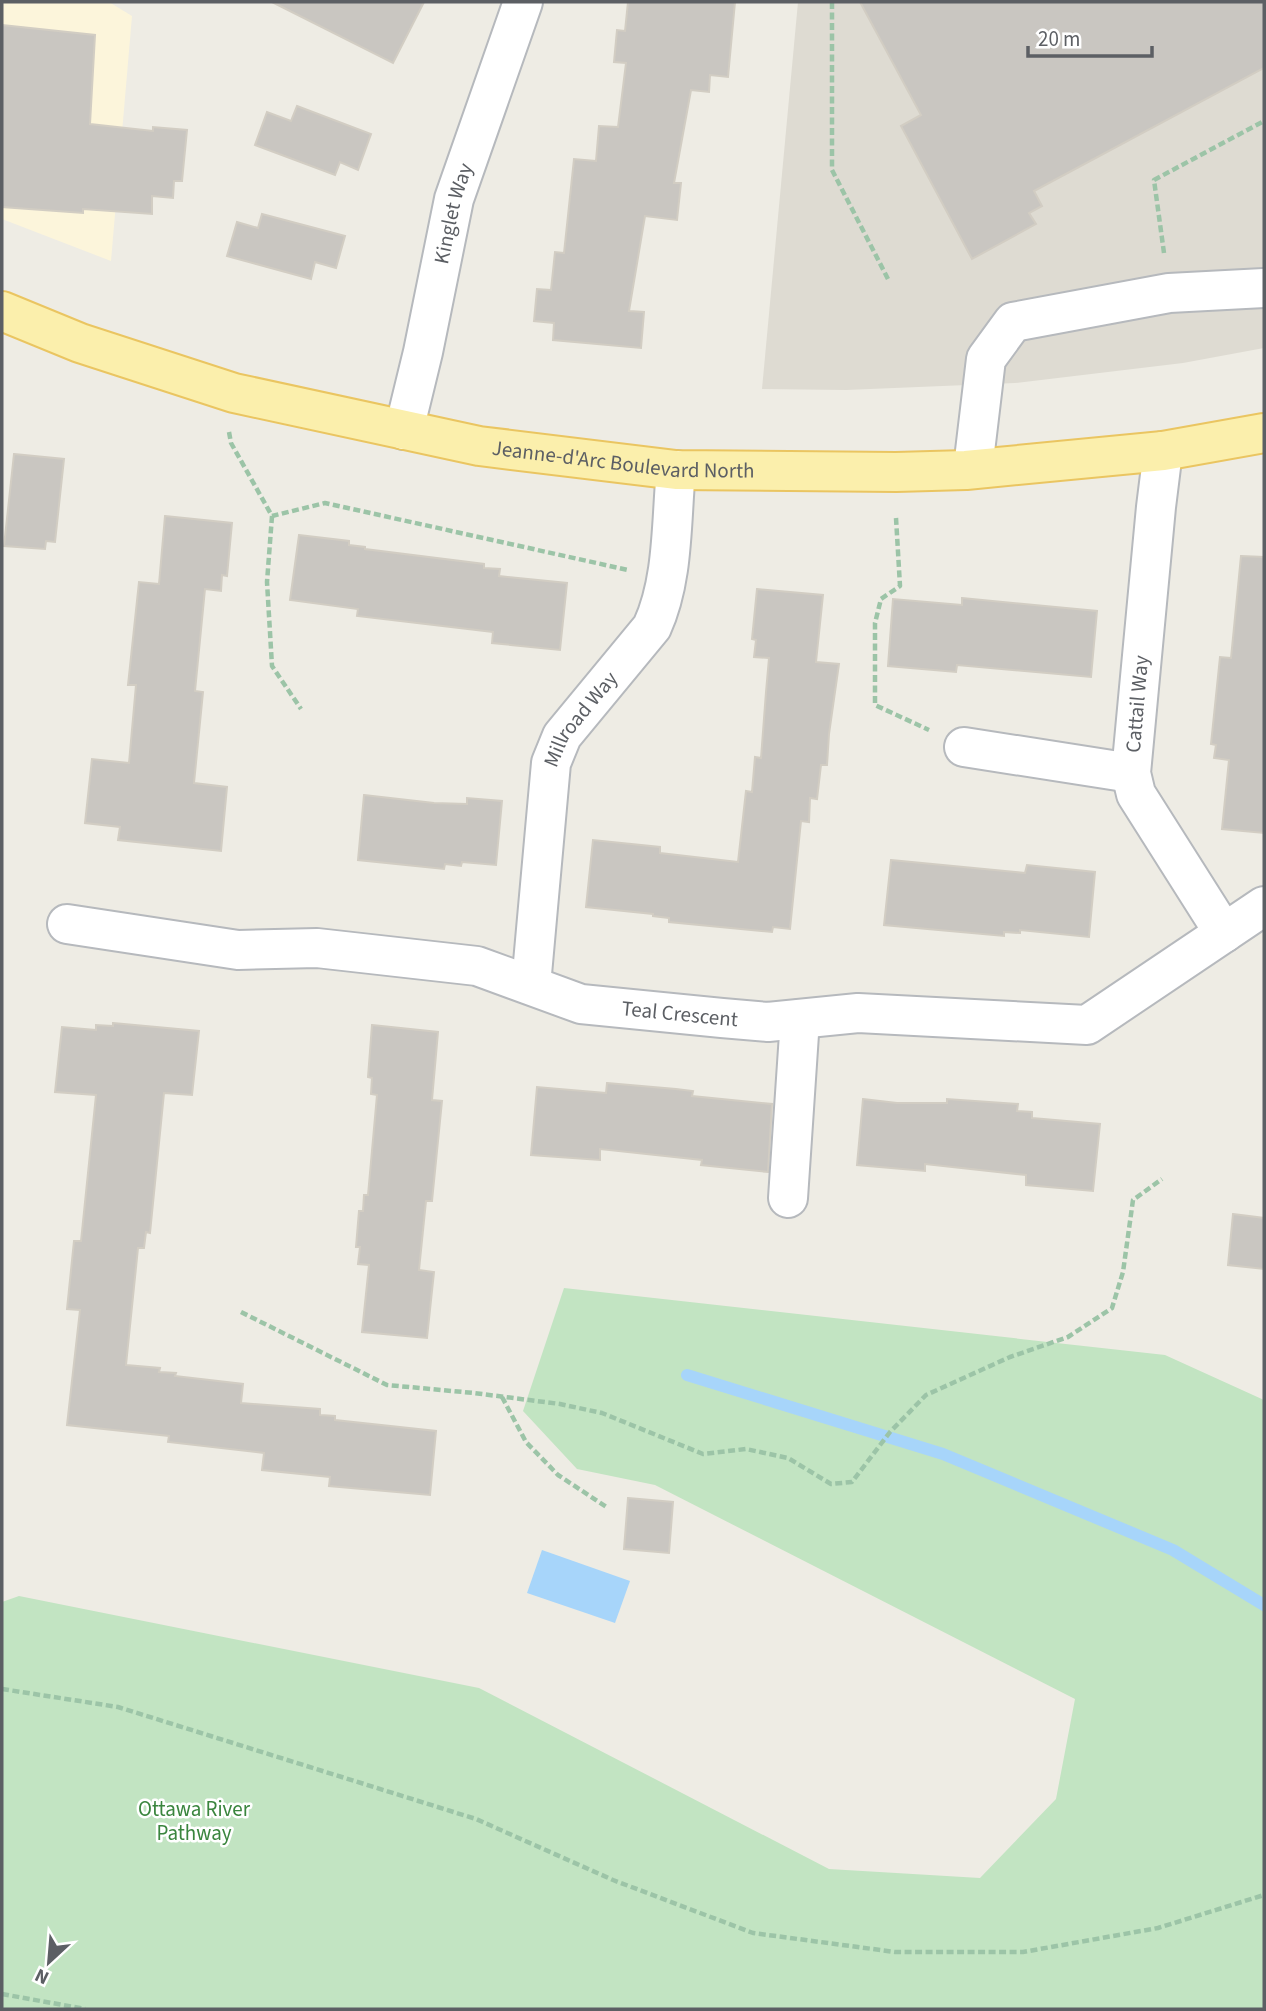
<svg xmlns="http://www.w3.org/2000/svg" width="1266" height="2011" viewBox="0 0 1266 2011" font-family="'Source Sans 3',sans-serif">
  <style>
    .commercial { fill: #fcf5db }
    .education { fill: #dedbd2 }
    .green { fill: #c2e4c2 }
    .water { fill: #a7d5fa }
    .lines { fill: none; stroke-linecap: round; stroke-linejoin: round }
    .stream { stroke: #a7d5fa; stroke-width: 12 }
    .building { fill: #c9c6c1; stroke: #d2cdc3; stroke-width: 2 }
    .minor-casing { stroke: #b6b9bd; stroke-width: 42 }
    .major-casing { stroke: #eac561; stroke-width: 42 }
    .path { stroke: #9cc4a7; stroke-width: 4.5; stroke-dasharray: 7 3.5; stroke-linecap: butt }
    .minor { stroke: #fff; stroke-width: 38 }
    .major { stroke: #fbefac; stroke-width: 38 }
    .labels { text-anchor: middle; stroke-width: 5; stroke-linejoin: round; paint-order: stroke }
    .street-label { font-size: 21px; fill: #5c5f64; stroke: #fff }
    .park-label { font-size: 21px; fill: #3a853e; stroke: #fff }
  </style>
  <rect width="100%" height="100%" fill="#eeece4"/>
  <!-- commercial -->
  <path class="commercial" d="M2,2H109L132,16L111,261L2,219Z"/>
  <!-- education -->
  <path class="education" d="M798,2H1264V348L1183,363L1015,383L846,390L762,389Z"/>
  <!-- green -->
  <path class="green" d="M564,1288L1165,1355L1264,1400V2009H2V1602L19,1596L479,1688L829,1869L980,1878L1056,1799L1075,1699L655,1485L577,1469L523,1411Z"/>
  <!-- water -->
  <path class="water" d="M542,1550L630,1581L615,1623L527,1593Z"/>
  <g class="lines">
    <!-- stream -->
    <path class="stream" d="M687,1375L943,1454L1173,1550L1264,1605"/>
  </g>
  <!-- building -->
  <g class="building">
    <path d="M272,2H424L393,63Z"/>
    <path d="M628,2H735L728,77L710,75L709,92L691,90L674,183H681L677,220L645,216L629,311L644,312L641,348L553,340L554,323L534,321L537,289L551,290L555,252L564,253L574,159L596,161L599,126L618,127L626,63L614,62L617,30L625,31Z"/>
    <path d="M860,2H1264V68L1034,191L1042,206L1029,213L1036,224L972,259L901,126L921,115Z"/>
    <path d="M2,25L95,35L90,124L153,131V127L187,130L182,181H174L173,198L152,196V214L83,209V213L2,207Z"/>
    <path d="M297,106L371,134L358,170L340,162L335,175L255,145L267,112L291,121Z"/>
    <path d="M262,214L345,236L336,268L315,262L311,279L227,256L237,222L258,228Z"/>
    <path d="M14,454L64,459L55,542L46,541L45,549L4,546Z"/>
    <path d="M165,516L232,523L227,576L222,575L221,591L205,589L195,691L203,692L194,783L227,787L221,851L118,840L120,827L85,823L92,759L129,763L136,685H128L139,582L159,584Z"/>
    <path d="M299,535L349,541V545L365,547V549L484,564V568L500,569L499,576L567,583L560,650L492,643L493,632L357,616L358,609L290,600Z"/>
    <path d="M1241,556L1264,557V833L1222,829L1229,760L1214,758L1216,745L1211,744L1220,657L1231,658Z"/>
    <path d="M757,589L823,595L816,662L839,664L829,734L827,765H821L817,799L810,798L809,822L801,821L790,929L773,927L772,932L669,922V918L653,916V914L586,907L593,840L660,847V853L738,862L746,791L752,792L755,757L761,758L766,692L769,658L754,657L756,640L752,639Z"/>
    <path d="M962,598L1097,611L1091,677L957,665L956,672L888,666L893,599L962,605Z"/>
    <path d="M364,795L434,803L467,804V798L502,801L496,865L462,862L461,866L445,864L444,869L358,860Z"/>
    <path d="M891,860L1025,873L1027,865L1095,872L1089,937L1020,930V933L1004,932V936L884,925Z"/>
    <path d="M113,1023L199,1031L192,1095L164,1093L150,1233L146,1232L144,1248H138L126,1365L160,1368L159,1372L176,1373L175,1376L243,1384L241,1403L320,1409V1415L335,1416V1420L436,1431L430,1495L329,1486L330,1477L262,1470L264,1453L168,1442L169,1436L67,1425L80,1310L67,1309L74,1241H81L96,1095L55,1092L62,1027L96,1030V1025L113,1026Z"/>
    <path d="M372,1025L438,1032L432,1100L442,1101L432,1201H426L419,1270L434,1272L427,1338L362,1332L369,1265L358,1264L360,1247H356L359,1211H363L364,1195H368L377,1095L371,1094L372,1078L368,1077Z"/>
    <path d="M607,1083L676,1089L693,1091L692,1096L772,1104L768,1172L701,1165L702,1160L600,1149V1160L531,1155L537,1087L606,1093Z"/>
    <path d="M863,1099L897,1103H947V1099L1018,1104L1017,1111L1032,1112V1118L1100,1124L1093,1191L1026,1185V1175L925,1164V1171L857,1165Z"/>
    <path d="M1233,1214L1264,1218V1269L1228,1265Z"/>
    <path d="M628,1498L673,1502L669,1553L624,1549Z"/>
  </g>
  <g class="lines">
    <defs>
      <g id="minor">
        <path id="s1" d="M404,430L423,352L454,199L523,2"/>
        <path d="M1163,451L1156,507L1131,773L1136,794L1224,933"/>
        <path d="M973,468L986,359L1013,322L1169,293L1264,288"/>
        <path d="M964,747L1131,773"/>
        <path id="s2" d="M67,924L238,950L317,948L477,966L581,1004L722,1018L768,1022L858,1013L1087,1025L1264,906"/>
        <path id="s3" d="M531,985L551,763L562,736L652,627C674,579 671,521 676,470"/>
        <path d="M788,1198L800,1019"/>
      </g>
      <g id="major">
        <path id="s4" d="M2,311L80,343L234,393L479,446L676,470L896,472L966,470L1163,451L1264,433"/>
      </g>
    </defs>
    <!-- minor casing -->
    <use href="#minor" class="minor-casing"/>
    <!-- major casing -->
    <use href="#major" class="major-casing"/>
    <!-- path -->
    <g class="path">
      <path d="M832,2V170L888,279"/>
      <path d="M1164,253L1154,180L1264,121"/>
      <path d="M229,432L231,443L272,516L325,503L628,570"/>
      <path d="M272,516L267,582L272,666L301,709"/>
      <path d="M896,518L900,586L881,599L875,623V705L929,730"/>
      <path d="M241,1312L387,1385L474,1393L560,1404L602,1413L703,1454L746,1449L788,1458L831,1484L852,1482L890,1432L926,1395L1010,1357L1068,1337L1112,1308L1123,1272L1133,1200L1162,1179"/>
      <path d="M502,1397L526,1442L558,1475L608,1508"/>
      <path d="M2,1689L118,1707L476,1819L613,1880L753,1933L895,1952H1023L1158,1928L1264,1895"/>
      <path d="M2,1994L85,2009"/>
    </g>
    <!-- minor -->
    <use href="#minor" class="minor"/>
    <!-- major -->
    <use href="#major" class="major"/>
  </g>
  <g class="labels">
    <!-- street labels -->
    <g class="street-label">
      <text dy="7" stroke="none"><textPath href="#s1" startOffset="222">Kinglet Way</textPath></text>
      <text dy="7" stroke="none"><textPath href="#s4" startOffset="642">Jeanne-d'Arc Boulevard North</textPath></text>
      <text transform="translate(1137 704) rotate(-85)" y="7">Cattail Way</text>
      <text dy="7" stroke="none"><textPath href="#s3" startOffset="276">Millroad Way</textPath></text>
      <text dy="7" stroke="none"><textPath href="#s2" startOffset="623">Teal Crescent</textPath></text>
    </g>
    <!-- park labels -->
    <g class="park-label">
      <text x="194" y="1816">Ottawa River<tspan x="194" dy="24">Pathway</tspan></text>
    </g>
  </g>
  <!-- border -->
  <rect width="1266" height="2011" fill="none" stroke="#5c5f64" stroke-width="7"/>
  <!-- north arrow -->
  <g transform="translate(49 1962) rotate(206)" stroke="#ffffff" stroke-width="5" paint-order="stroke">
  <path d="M0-5L12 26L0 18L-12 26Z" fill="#5c5f64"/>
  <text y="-10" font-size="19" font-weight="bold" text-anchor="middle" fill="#5c5f64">N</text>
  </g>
  <!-- scale -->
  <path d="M1028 46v10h124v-10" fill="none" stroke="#5c5f64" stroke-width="3.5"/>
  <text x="1038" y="46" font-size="21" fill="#5c5f64" stroke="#ffffff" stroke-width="5" paint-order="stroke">20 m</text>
</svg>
